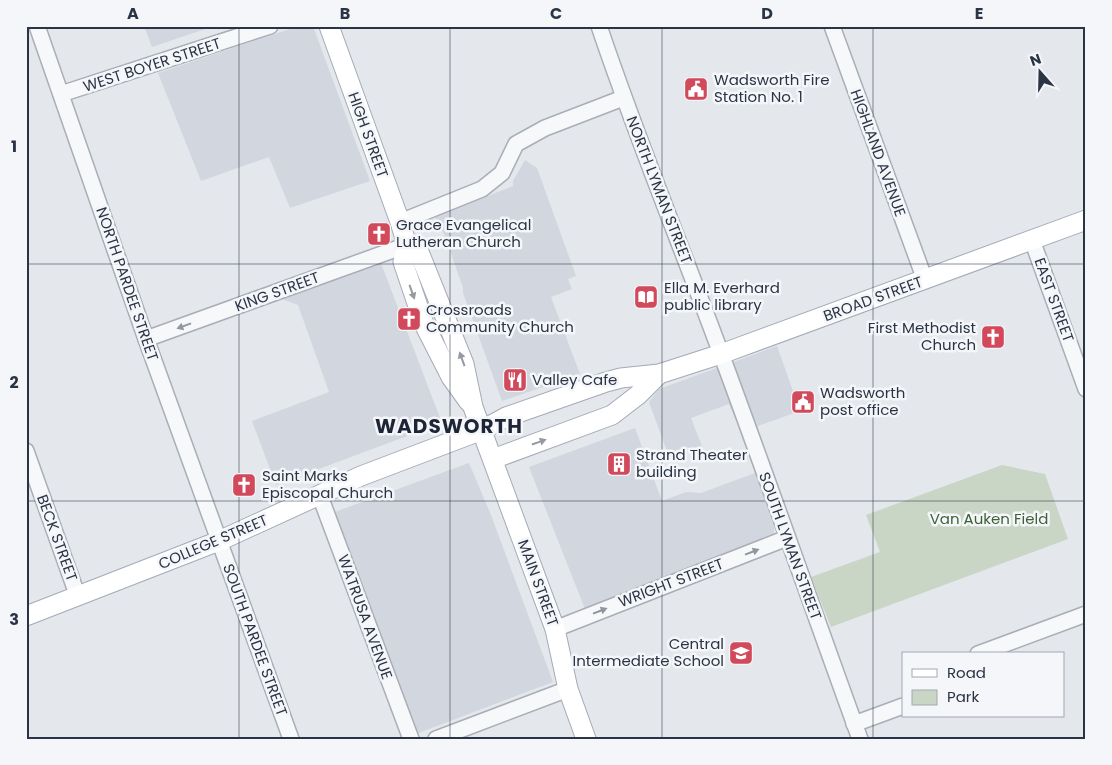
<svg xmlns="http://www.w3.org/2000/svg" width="1112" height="765" viewBox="0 0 1112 765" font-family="Poppins,sans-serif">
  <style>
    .built { fill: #d2d6de }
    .park { fill: #c9d6c5 }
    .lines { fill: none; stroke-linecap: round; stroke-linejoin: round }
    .minor-casing { stroke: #a9aeb7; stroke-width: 18 }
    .major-casing { stroke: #a3abb8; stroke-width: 21 }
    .minor { stroke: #f7f8fa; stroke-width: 15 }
    .major { stroke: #fff; stroke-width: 19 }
    .oneway { fill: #959aa2 }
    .oneway2 { fill: #9196a0 }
    .grid { fill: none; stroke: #2b3445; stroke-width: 1; stroke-opacity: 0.55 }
    .labels { text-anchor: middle; stroke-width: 5; stroke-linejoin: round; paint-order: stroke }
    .street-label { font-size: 15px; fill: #2b3445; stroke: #f4f6f9 }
    .poi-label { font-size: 15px; fill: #2b3445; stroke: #f4f6f9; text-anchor: start }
    .park-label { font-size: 15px; fill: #3f6138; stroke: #f4f6f9 }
    .district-label { font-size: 20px; font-weight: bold; letter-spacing: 1px; fill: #1d2536; stroke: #f4f6f9 }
    .neatline { fill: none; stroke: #2b3445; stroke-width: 2 }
    .grid-label { font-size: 16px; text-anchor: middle; font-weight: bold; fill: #2b3445 }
  </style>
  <rect width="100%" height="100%" fill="#e4e7ec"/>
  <!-- built -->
  <g class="built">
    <path d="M144,26H214L152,47Z"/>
    <path d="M299,26H313L370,181L290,208L269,157L201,181L158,73Z"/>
    <path d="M525,160L537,168L576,276L568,279L572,289L551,297L580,374L502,401L463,293V288L445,236L435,217L513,186V181Z"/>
    <path d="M379,258L442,423L276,485L252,421L329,392L298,305L274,296Z"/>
    <path d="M777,346L800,411L741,432L729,404L691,418L702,446L690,450L688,447L668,454L649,402L659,389Z"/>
    <path d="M635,428L662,501L686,492L701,493L755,473L774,527V534L585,609L529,467Z"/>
    <path d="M469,463L491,515L553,682L416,734L332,513Z"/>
  </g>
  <!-- park -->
  <path class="park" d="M1002,465L1045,474L1068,539L831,627L811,577L880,552L866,515Z"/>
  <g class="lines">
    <defs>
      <g id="minor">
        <path d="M37,26L146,339L291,739"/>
        <path d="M599,26C636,136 680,243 720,351C768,480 813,610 860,739"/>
        <path d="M832,26L925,280"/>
        <path d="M61,94L270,26"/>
        <path d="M400,222L482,189L502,173L516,144L545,128L623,98"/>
        <path d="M1032,240L1086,389"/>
        <path d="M146,339L407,245"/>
        <path d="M26,451L78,597"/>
        <path d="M320,496L411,739"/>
        <path d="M555,629L787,538"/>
        <path d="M978,654L1086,614"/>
        <path d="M854,724L903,706"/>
        <path d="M436,739L568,689"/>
      </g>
      <g id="major">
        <path d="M329,26L400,222L407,245L403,262L424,324L451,377L469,402"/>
        <path d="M407,245L419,252L464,364L473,407L555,629L568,689L586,739"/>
        <path d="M493,459L612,415L638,395L659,374"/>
        <path d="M26,616L219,541L361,476L482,430L506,417L606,382L621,378L659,374L721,354L1086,220"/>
      </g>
    </defs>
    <!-- minor casing -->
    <use href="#minor" class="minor-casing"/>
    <!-- major casing -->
    <use href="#major" class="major-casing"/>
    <!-- minor -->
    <use href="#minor" class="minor"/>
    <!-- major -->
    <use href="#major" class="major"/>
  </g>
  <!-- one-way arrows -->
  <defs><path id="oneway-solid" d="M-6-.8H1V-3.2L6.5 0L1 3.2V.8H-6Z" transform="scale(1.25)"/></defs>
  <g class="oneway">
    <use href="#oneway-solid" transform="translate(412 292) rotate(70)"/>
    <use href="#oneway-solid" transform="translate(462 359) rotate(-110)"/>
    <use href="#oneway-solid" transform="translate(539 442) rotate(-19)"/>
  </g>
  <g class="oneway2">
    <use href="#oneway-solid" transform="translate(184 326) rotate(160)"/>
    <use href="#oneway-solid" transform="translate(752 552) rotate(-21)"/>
    <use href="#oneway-solid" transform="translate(600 611) rotate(-21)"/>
  </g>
  <!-- grid -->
  <path class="grid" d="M239,26V739M450,26V739M662,26V739M873,26V739M26,264H1086M26,501H1086"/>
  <!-- icons -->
  <defs>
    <symbol id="civic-square" viewBox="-11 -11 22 22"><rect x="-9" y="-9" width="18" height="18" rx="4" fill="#d1495b" stroke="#f4f6f9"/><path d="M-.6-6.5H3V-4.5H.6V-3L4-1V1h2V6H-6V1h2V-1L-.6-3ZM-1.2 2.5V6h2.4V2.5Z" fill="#fff"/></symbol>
    <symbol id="church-square" viewBox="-11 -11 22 22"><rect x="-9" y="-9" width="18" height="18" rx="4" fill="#d1495b" stroke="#f4f6f9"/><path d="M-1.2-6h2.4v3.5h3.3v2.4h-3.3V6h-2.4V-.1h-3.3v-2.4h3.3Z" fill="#fff"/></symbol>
    <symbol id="library-square" viewBox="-11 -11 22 22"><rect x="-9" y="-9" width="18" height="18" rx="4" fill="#d1495b" stroke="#f4f6f9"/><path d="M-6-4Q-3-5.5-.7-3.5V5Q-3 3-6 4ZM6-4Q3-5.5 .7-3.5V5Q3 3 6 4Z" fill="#fff"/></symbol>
    <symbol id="restaurant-square" viewBox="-11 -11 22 22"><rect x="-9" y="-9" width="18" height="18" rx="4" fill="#d1495b" stroke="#f4f6f9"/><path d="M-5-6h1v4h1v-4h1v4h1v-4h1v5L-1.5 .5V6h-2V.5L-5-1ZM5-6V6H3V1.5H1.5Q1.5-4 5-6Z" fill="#fff"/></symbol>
    <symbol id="building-square" viewBox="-11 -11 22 22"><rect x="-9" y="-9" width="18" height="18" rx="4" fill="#d1495b" stroke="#f4f6f9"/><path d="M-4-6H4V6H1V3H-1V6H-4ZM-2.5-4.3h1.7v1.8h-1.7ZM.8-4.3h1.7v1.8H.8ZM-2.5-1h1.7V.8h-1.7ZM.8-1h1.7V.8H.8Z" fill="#fff"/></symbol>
    <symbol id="school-square" viewBox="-11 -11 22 22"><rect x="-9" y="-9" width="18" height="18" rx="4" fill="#d1495b" stroke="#f4f6f9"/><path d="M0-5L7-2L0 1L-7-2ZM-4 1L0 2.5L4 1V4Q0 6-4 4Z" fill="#fff"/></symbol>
  </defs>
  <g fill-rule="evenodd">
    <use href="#civic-square" x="682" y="75" width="28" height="28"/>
    <use href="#church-square" x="365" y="220" width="28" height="28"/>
    <use href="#library-square" x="632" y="283" width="28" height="28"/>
    <use href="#church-square" x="395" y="305" width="28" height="28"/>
    <use href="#church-square" x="979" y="323" width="28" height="28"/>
    <use href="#restaurant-square" x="501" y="366" width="28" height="28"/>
    <use href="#civic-square" x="789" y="388" width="28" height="28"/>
    <use href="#building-square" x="605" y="450" width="28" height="28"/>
    <use href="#church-square" x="230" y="471" width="28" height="28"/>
    <use href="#school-square" x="727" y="639" width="28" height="28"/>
  </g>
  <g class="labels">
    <!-- street labels -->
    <g class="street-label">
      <text transform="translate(152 65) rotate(-18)" y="5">WEST BOYER STREET</text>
      <text transform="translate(368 135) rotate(70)" y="5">HIGH STREET</text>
      <text transform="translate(878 153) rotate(70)" y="5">HIGHLAND AVENUE</text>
      <text transform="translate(659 190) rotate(69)" y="5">NORTH LYMAN STREET</text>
      <text transform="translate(127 284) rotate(71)" y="5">NORTH PARDEE STREET</text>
      <text transform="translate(277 292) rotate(-20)" y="5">KING STREET</text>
      <text transform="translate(873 299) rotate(-20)" y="5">BROAD STREET</text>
      <text transform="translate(1054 300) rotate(70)" y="5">EAST STREET</text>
      <text transform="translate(57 538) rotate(70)" y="5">BECK STREET</text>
      <text transform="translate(213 542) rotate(-23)" y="5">COLLEGE STREET</text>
      <text transform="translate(790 546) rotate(70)" y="5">SOUTH LYMAN STREET</text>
      <text transform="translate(538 583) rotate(70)" y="5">MAIN STREET</text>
      <text transform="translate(671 583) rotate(-21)" y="5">WRIGHT STREET</text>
      <text transform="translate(365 617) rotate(70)" y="5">WATRUSA AVENUE</text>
      <text transform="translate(255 640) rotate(70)" y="5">SOUTH PARDEE STREET</text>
    </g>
    <!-- poi labels -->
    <g class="poi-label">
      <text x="714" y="85">Wadsworth Fire<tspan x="714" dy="17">Station No. 1</tspan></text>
      <text x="396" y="230">Grace Evangelical<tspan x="396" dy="17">Lutheran Church</tspan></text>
      <text x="664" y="293">Ella M. Everhard<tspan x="664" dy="17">public library</tspan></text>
      <text x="426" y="315">Crossroads<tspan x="426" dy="17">Community Church</tspan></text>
      <text x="976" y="333" text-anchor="end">First Methodist<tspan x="976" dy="17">Church</tspan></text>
      <text x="532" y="385">Valley Cafe</text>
      <text x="820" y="398">Wadsworth<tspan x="820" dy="17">post office</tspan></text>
      <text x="636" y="460">Strand Theater<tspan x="636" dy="17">building</tspan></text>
      <text x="262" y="481">Saint Marks<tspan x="262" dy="17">Episcopal Church</tspan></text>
      <text x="724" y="649" text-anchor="end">Central<tspan x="724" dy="17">Intermediate School</tspan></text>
    </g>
    <!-- park labels -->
    <g class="park-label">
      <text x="989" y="524">Van Auken Field</text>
    </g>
    <!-- district labels -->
    <g class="district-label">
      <text x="449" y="433">WADSWORTH</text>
    </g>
  </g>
  <!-- border -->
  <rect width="1112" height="765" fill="none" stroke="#f4f6f9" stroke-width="55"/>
  <!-- legend -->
  <rect x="902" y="652" width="162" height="65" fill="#f4f6f9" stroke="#a4a8b1"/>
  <rect x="912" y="669" width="25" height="8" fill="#ffffff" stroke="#a4a8b1"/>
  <text x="947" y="678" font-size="15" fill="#2b3445">Road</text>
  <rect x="912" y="690" width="25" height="15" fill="#c9d6c5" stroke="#a4a8b1"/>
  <text x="947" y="702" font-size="15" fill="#2b3445">Park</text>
  <!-- north arrow -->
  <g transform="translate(1040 72) rotate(340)" stroke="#f4f6f9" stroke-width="4" paint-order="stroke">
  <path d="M0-4L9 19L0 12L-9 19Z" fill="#2b3445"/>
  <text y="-8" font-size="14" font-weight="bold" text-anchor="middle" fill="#2b3445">N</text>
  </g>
  <rect x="28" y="28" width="1056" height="710" class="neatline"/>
  <g class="grid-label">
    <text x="133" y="19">A</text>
    <text x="345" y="19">B</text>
    <text x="556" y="19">C</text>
    <text x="767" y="19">D</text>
    <text x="979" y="19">E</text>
    <text x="14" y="152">1</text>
    <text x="14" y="388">2</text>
    <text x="14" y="625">3</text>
  </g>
</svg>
